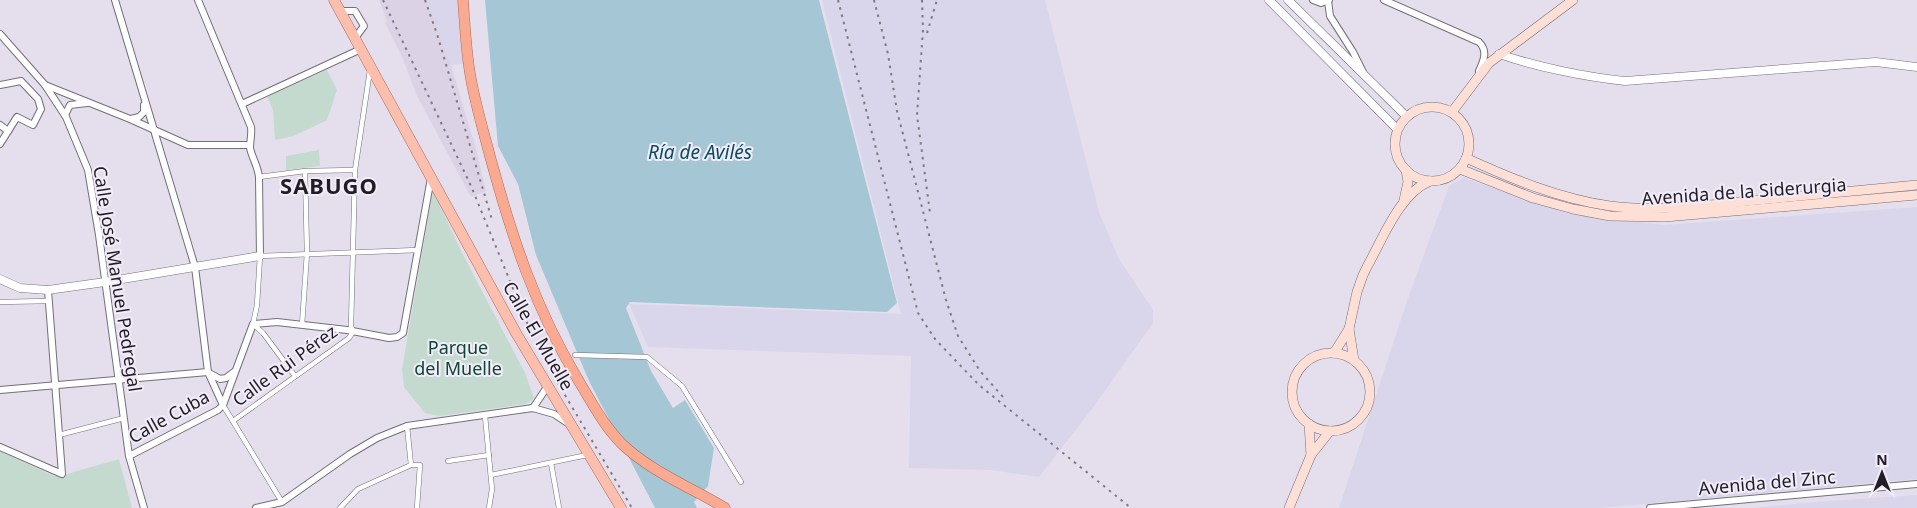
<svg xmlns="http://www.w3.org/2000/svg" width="1917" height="508" viewBox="0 0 1917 508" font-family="'Noto Sans',sans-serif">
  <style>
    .industrial { fill: #d9d5eb }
    .built { fill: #dbd2e6 }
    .green { fill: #c4dace }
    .water { fill: #a5c7d5 }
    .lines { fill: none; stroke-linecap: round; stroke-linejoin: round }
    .pedestrian-casing { stroke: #746e7a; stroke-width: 5.5 }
    .minor-casing { stroke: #746e7a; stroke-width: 8 }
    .tertiary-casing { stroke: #746e7a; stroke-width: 9 }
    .secondary-casing { stroke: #746e7a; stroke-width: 10 }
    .primary-casing { stroke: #ae6b5a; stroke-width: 11 }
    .trunk-casing { stroke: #ae6b5a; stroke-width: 11 }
    .pedestrian { stroke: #fff; stroke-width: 4.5 }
    .minor { stroke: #fff; stroke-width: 6 }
    .tertiary { stroke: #fff; stroke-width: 8 }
    .secondary { stroke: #fedfd6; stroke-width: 9 }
    .primary { stroke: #fcbfad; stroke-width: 10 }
    .trunk { stroke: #fbaa92; stroke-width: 10 }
    .rail { stroke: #7d7982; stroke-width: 2; stroke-dasharray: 2.5 5; stroke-linecap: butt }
    .labels { text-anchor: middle; stroke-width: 4; stroke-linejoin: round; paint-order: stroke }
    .street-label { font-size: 18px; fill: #201e23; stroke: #f2ecfa }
    .park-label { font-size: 18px; fill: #0c4831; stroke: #f2ecfa }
    .water-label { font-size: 19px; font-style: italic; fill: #054c61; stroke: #f2ecfa }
    .district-label { font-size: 22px; font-weight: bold; letter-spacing: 1px; fill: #201e23; stroke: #f2ecfa }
  </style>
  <rect width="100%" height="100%" fill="#e5dfed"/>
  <!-- industrial -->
  <g class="industrial">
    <path d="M427,0H467L472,63L451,65Z"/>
    <path d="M822,0H1045L1099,212L1119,259L1153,310V323L1092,409L1039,477L991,470L909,468L911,356L648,347L629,304L901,314Z"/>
    <path d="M1464,178L1569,214L1665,225L1917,207V479L1600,508H1339L1406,304L1449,186Z"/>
    <path d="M1917,495V508H1753L1814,502Z"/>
  </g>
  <!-- built -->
  <path class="built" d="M379,0H427L451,65L476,149L486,191L471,197L416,94L403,59L385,23L387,21Z"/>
  <!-- green -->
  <g class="green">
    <path d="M327,70L337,90L327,120L294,136L275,140L273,110L267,96Z"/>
    <path d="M319,150L320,166L286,170V156Z"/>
    <path d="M433,190L460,249L525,373L534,398L526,404L439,416L425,413L411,396L404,387L402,369Z"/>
    <path d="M0,451L54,476H60L119,459L132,508H0Z"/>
  </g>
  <!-- water -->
  <path class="water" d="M485,0H819L897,303L887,312L630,302L626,308L651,371L673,408L685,400L714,448L708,486L694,502L697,508H655L589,381L536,255L518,184L498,146Z"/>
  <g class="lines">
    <defs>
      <g id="pedestrian">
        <path d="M259,177L305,171L355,170"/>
        <path d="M0,302L49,301"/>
        <path d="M302,325L307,253L305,171"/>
        <path d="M575,355L647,357L682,386L741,482"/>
        <path d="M295,376L263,333L253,324L257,305L260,256L418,250"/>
        <path d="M223,405L282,502"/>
        <path d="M485,416L492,489L489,508"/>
        <path d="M233,421L349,338L353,332L351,326L355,170L370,70"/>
        <path d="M407,426L411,465"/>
        <path d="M59,435L124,418"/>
        <path d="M448,461L489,455"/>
        <path d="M551,463L559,508"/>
        <path d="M491,475L587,455"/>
        <path d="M340,508L358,489L411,465H420L417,508"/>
      </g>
      <g id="minor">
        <path d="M115,0L195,267L208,372L223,405"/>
        <path d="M198,0L251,127C252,134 250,141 250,148C252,158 258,166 259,177L260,256"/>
        <path d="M1313,0L1321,3L1329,0"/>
        <path d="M1384,0L1479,42C1488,51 1484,60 1479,71"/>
        <path d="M1328,1L1330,16L1353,52L1363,72"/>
        <path d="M340,11H355L364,26L355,38"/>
        <path d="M0,34L45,85L130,119L188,145H250"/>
        <path d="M0,85L21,81L38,99L41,109L33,125L17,117L0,144"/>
        <path d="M45,85L66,117L88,170L99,235L129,456L144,508"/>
        <path d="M242,104L361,49"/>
        <path d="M65,115L70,105L87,103"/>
        <path d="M131,119L139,117L144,112V105"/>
        <path d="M0,125L8,131"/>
        <path d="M209,373L220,379L226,378L234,372"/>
        <path d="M0,390L208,372"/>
        <path d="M533,408L547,387"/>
        <path d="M0,447L62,474L48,290"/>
        <path d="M129,456L218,410L223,405L253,324L277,322L347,330L389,338L397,337L403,333L431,178"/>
        <path d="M256,508L282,502L350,454L377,438L407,426L533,408L554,414L569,424"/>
        <path d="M1650,508L1917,484"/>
      </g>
      <g id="tertiary">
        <path d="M1269,0L1397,129"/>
        <path d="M1288,0L1406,116"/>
        <path d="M1499,54C1537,67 1586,77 1625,81L1862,63L1876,62L1917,67"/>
        <path d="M0,279L20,288L48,290L105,282L260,256"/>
      </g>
      <g id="secondary">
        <circle cx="1432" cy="144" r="37"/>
        <path d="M1452,112L1489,63L1573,0"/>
        <path d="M1466,158C1512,179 1560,199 1610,206C1655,212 1702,206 1747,201C1803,196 1860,190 1917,185"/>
        <path d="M1460,169L1533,198L1573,209L1610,216L1665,217L1917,195"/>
        <path d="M1404,200L1408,182L1406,170"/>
        <path d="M1349,329L1354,360"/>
        <path d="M1334,353L1349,329L1357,292L1363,275L1368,265C1383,238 1400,193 1430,181"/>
        <circle cx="1331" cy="392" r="39"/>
        <path d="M1309,424L1311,455"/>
        <path d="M1289,508L1311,455L1330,431"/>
      </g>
      <path id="primary" d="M334,0L516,333L621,508"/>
      <path id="trunk" d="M463,0C465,26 466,53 471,79C476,107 484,133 491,160C513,240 535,307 577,378C591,401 603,425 622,444C650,471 692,488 725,508"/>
    </defs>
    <!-- pedestrian casing -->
    <use href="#pedestrian" class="pedestrian-casing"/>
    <!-- minor casing -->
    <use href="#minor" class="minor-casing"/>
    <!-- tertiary casing -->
    <use href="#tertiary" class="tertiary-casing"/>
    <!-- secondary casing -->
    <use href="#secondary" class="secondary-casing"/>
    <!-- primary casing -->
    <use href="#primary" class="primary-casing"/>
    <!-- trunk casing -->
    <use href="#trunk" class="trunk-casing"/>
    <!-- pedestrian -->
    <use href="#pedestrian" class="pedestrian"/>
    <!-- minor -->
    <use href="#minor" class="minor"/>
    <!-- tertiary -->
    <use href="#tertiary" class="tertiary"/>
    <!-- secondary -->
    <use href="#secondary" class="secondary"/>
    <!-- primary -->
    <use href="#primary" class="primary"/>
    <!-- trunk -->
    <use href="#trunk" class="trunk"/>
    <!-- rail -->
    <g class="rail">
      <path d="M383,0L471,186L528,325L556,380L632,508"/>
      <path d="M425,0L437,34L492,220"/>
      <path d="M838,0L918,313L935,339L979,385L1131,508"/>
      <path d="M874,0L888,54L897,111L946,300L958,336L980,371L1003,397"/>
      <path d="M922,0L923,30L917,115L930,213"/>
      <path d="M927,33L937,0"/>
    </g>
  </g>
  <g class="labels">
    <!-- street labels -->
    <g class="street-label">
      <text transform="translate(1744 192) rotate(-4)" y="6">Avenida de la Siderurgia</text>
      <text transform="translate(117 279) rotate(81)" y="6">Calle José Manuel Pedregal</text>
      <text transform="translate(538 336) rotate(60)" y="6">Calle El Muelle</text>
      <text transform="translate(285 366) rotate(-36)" y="6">Calle Rui Pérez</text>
      <text transform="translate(169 417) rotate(-29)" y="6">Calle Cuba</text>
      <text transform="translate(1767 483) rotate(-5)" y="6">Avenida del Zinc</text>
    </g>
    <!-- park labels -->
    <g class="park-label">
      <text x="458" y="354">Parque<tspan x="458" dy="21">del Muelle</tspan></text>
    </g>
    <!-- water labels -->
    <g class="water-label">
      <text x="700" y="159">Ría de Avilés</text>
    </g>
    <!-- district labels -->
    <g class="district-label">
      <text x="329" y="194">SABUGO</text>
    </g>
  </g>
  <!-- north arrow -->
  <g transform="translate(1882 473)" stroke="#f2ecfa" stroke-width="4" paint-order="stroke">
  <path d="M0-4L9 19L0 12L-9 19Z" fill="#201e23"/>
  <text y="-8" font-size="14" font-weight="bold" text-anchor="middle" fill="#201e23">N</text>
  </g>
</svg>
